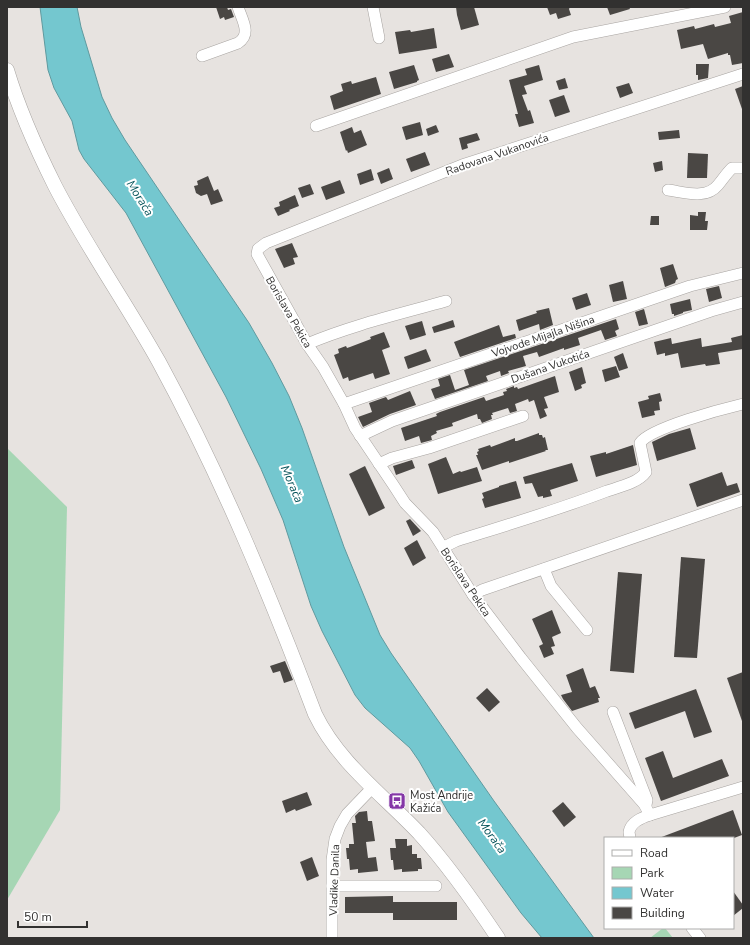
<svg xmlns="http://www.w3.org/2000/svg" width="750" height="945" viewBox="0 0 750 945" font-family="'Nunito Sans',sans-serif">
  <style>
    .green { fill: #a6d6b4 }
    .water { fill: #74c7cf; stroke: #609a9f }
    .building { fill: #4a4744 }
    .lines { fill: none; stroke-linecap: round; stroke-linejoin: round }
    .minor-casing { stroke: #a8a4a1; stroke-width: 12 }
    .major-casing { stroke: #a8a4a1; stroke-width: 15 }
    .minor { stroke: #fff; stroke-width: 11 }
    .major { stroke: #fff; stroke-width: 14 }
    .labels { text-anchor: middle; stroke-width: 4; stroke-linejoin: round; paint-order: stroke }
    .street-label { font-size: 11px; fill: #323130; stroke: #fff }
    .poi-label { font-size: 11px; fill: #323130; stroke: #fff; text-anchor: start }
    .water-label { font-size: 12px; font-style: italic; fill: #07545a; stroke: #fff }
  </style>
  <rect width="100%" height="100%" fill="#e7e3e0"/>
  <!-- green -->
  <g class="green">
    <path d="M7,448L67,507L60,810L7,900Z"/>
    <path d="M663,928H665L673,938H650Z"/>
  </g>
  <!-- water -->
  <path class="water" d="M40,7H77L81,27L102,97L112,118L125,140L249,323L272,363L289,396L302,428L344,547L380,635L391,653L494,801L594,938H542L521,913L448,812L419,761L410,748L365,708L355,695L322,631L311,606L283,520L261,469L226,397L126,213L84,159L79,150L72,121L54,88L48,70Z"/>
  <!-- building -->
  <g class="building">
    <path d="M216,7H227L228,10L231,9L234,17L225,20L224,17L220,19Z"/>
    <path d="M456,7H474L479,25L461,30L457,15Z"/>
    <path d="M547,7H570L569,9L571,15L558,19L556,13L550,15Z"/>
    <path d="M607,7H629L630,9L610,15Z"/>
    <path d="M743,12V63L732,65L730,55H728V53L708,59L703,44L681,49L677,30L694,26L695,29L714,24L715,27L731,23L729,16Z"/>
    <path d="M434,28L437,48L399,54L395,32L410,30L411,32Z"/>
    <path d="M449,54L454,67L436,72L432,59Z"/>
    <path d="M696,64H709L708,78L698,80V75H696Z"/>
    <path d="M414,65L419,80L417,81V82L394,89L389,72Z"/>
    <path d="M539,65L543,80L524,86L527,94L522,95L528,111L530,110L534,123L519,127L515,114H518L509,80L527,75L525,69Z"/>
    <path d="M376,77L381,94L334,110L330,96L343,91L341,84L351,81L352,84Z"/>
    <path d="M565,78L568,88L559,90L556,81Z"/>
    <path d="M629,83L633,93L620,98L616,87Z"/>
    <path d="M743,86V109H742L735,89Z"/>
    <path d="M564,95L570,112L555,117L549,100Z"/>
    <path d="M420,122L423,135L406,140L402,127Z"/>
    <path d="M436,125L439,132L428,136L426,129Z"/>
    <path d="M352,127L354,133L361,130L367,145L348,153L347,150L346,151L340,132Z"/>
    <path d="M679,130L680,138L659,140L658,132Z"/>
    <path d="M477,133L480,140L467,144L468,148L462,150L459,138Z"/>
    <path d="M425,152L430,165L411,172L406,159Z"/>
    <path d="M688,153L708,154L707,178H687Z"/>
    <path d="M662,161L663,170L655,172L653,163Z"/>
    <path d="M389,168L393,179L381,184L377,173Z"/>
    <path d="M371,169L374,180L360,185L357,174Z"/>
    <path d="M208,176L214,191L218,189L223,201L211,205L207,194L201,196L196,193L194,186L198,185L197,181Z"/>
    <path d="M340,180L345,193L326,200L321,187Z"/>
    <path d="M310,184L314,194L302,198L298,188Z"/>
    <path d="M295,195L299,206L289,210L290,211L278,216L274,208L280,206L279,202Z"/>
    <path d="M698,212H706L705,221H708L707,230H690V215L698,216Z"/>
    <path d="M651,216H659V225H650Z"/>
    <path d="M292,243L298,257L293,258L295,264L284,268L275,249Z"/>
    <path d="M673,264L678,279L676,280L675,283L665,287L660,268Z"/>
    <path d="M623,281L627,299L613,302L609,285Z"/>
    <path d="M719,286L722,298L709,302L706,289Z"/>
    <path d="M587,293L591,305L576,310L572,298Z"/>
    <path d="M690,299L692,310L683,312V313L674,316V314H672L670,304Z"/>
    <path d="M549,308L553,325L540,330L539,324L519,331L516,320L537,313L536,311Z"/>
    <path d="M644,309L648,324L639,326L635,312Z"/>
    <path d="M616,319L619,329L615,331L617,336L605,340L601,330L578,338L580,345L564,350V348L539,357L537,352L523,356L526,366L508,371L509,373L501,376L500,371L486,376L488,381L435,399L431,389L440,386L438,379L450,375L455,390L469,385L464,370Z"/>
    <path d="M453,320L455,327L434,333L432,327Z"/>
    <path d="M422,321L426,335L410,340L405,326Z"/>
    <path d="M499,325L503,337L515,334L516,338L460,357L454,342Z"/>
    <path d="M384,332L390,347L382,350L390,374L375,379L373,373L349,381L348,377L343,379L334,355L339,353L338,349L346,346L347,348L350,347L371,339L370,337Z"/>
    <path d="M743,335V349L718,353L720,364L706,366L705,364L681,368L678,353L665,356V353L657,355L654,342L671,338L672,344L701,338L702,347L732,342L731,338Z"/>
    <path d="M426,349L431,361L408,369L404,357Z"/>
    <path d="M623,353L628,368L619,371L614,357Z"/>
    <path d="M616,366L620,377L605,382L602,370Z"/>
    <path d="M582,367L586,383L581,385L582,388L575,391L569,372Z"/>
    <path d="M555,376L559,392L544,397L548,408L544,409L547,416L540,419L534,400L529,402L528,399L515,404L517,411L510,413L508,408L492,413L493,415H491L492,419L482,423L480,419H478L477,414L452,423L453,426L436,431L437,433L431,436L432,440L421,443L419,436L405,441L401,428L437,416L436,414L440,412L484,397L486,401L504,395L503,392L507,391L506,389L514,386V388L517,387L518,389Z"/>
    <path d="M410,391L416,405L390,414L363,427L358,417L372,412L369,403L386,397L388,400Z"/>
    <path d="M660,393L662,401L659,402L660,410L654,411L655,415L642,418L638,402L649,399L648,396Z"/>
    <path d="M690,428L696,449L657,461L652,442L669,434Z"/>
    <path d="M539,433V435H542L543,438L545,437L548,450H545L546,451L509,463V461L482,470L476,455H478L477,452L479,451L478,449L490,445L491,447L515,438V441H517Z"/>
    <path d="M633,445L637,465L596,477L590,456L606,452V454Z"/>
    <path d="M446,457L453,474L460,471L461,472L477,467L482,481L438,494L428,464Z"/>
    <path d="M412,460L415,468L396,475L393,466Z"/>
    <path d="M572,463L578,481L550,490L552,496L543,498V496L538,497L532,483L525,484L523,477Z"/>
    <path d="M365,466L385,508L369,516L349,474Z"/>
    <path d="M722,472L727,486L737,483L740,492L697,507L689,484Z"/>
    <path d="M516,481L521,498L485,508L482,499L484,498L482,493L499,487V486Z"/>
    <path d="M410,519L421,531L413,536L406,521Z"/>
    <path d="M417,540L426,558L413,566L404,548Z"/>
    <path d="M681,557L705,559L697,658L674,657Z"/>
    <path d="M618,572L642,574L634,673L610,671Z"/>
    <path d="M552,610L561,633L552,637L555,646L551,647L554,654L544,658L539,646L543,644L532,619Z"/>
    <path d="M285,661L293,680L284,683L280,671L273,673L270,666Z"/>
    <path d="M583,668L590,688L595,686L600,698H598L599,702L572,711L563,699L561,695L572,692L566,675Z"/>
    <path d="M743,672V721H742L727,678Z"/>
    <path d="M487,688L500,702L489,712L476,698Z"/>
    <path d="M696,689L712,732L694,738L685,711L635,729L629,713Z"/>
    <path d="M663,751L673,778L722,759L729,776L661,801L645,758Z"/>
    <path d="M307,792L312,805L296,811L295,809L286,813L282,801Z"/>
    <path d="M563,802L576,817L564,827L552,811Z"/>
    <path d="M733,810L742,835L734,838H659Z"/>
    <path d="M367,811L368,821H372L375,841L366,842L368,858L376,857L378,871L358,873V869L350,870L349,859H347L346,848H349V844H354L352,823H356L355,816L359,812Z"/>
    <path d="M395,839H407V846L412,845V854H417V858H421L422,869H418V871L402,872V869L394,870L393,860H391L390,848H396Z"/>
    <path d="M312,857L319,876L307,881L300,862Z"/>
    <path d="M733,891L743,905V908L733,916Z"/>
    <path d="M393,896V902H457V920H393V913H345V897Z"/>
  </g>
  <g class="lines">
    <defs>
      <g id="minor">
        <path d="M373,7L379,38"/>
        <path d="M202,56L238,43C252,34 242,20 238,7"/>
        <path d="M743,74L462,165L266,243L258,249L257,254L307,344L323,367L344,404L355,428L394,486L405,503L433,532L473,595L521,658L577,728L644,804L650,815L743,787"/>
        <path d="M316,126L573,37L725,7"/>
        <path d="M668,190C684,192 706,200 718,185C723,179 726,174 732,168H743"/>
        <path d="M307,344C352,325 400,314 446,301"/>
        <path d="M344,404L690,286L743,273"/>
        <path d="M360,436L392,421L711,311L743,302"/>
        <path d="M379,464L392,458L429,448L523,416"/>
        <path d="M444,547L456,541C507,525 558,510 607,491C619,487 638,483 646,472L640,443C650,428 722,409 743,404"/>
        <path d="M544,569L551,586L587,630"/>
        <path d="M473,595L482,590L743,500"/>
        <path d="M613,712L647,800L646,805"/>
        <path d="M630,838L629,832C631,822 641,818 650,815"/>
        <path d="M332,886H436"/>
        <path d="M692,928L700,938"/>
        <path d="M332,938V860L335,839L340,826L347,814L373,787"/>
      </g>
      <path id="major" d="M7,70C19,110 36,148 55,186C86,246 126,303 159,362C220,474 270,595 315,714C338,762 383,795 419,833C448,865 474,902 498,938"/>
    </defs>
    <!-- minor casing -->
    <use href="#minor" class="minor-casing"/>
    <!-- major casing -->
    <use href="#major" class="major-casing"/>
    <!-- minor -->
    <use href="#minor" class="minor"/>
    <!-- major -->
    <use href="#major" class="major"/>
  </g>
  <!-- icons -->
  <defs>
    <symbol id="bus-square" viewBox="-11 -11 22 22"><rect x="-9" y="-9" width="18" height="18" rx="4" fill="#8436a6" stroke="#fff"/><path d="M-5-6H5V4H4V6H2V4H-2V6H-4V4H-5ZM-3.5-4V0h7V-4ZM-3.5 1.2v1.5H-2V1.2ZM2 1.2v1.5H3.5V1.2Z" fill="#fff"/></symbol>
  </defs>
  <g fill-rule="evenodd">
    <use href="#bus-square" x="387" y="791" width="20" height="20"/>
  </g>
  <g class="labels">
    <!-- street labels -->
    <g class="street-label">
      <text transform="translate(497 154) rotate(-19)" y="4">Radovana Vukanovića</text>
      <text transform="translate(289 312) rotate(60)" y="4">Borislava Pekica</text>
      <text transform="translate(543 336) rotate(-19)" y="4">Vojvode Mijajla Nišina</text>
      <text transform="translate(550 366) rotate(-19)" y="4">Dušana Vukotića</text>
      <text transform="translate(466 582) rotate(56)" y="4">Borislava Pekica</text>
      <text transform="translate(334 880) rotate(-88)" y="4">Vladike Danila</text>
    </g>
    <!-- poi labels -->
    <g class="poi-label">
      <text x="410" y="799">Most Andrije<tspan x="410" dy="13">Kažića</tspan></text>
    </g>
    <!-- water labels -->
    <g class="water-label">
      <text transform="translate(140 198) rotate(58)" y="4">Morača</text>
      <text transform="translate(292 484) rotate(67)" y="4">Morača</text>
      <text transform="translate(492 836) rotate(54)" y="4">Morača</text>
    </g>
  </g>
  <!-- border -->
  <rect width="750" height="945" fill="none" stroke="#323130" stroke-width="16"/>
  <!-- legend -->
  <rect x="604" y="837" width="130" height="92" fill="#ffffff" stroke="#adadac"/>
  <rect x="612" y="850" width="20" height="6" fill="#ffffff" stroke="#adadac"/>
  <text x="640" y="857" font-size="12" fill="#323130">Road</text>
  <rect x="612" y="867" width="20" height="12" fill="#a6d6b4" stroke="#adadac"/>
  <text x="640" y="877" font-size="12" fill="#323130">Park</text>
  <rect x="612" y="887" width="20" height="12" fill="#74c7cf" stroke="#adadac"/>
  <text x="640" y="897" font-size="12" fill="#323130">Water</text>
  <rect x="612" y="907" width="20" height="12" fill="#4a4744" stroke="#adadac"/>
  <text x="640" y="917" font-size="12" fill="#323130">Building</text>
  <!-- scale -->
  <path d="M18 921v6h69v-6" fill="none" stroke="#323130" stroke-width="2"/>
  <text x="24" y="921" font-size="12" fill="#323130" stroke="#ffffff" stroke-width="3" paint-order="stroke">50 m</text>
</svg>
